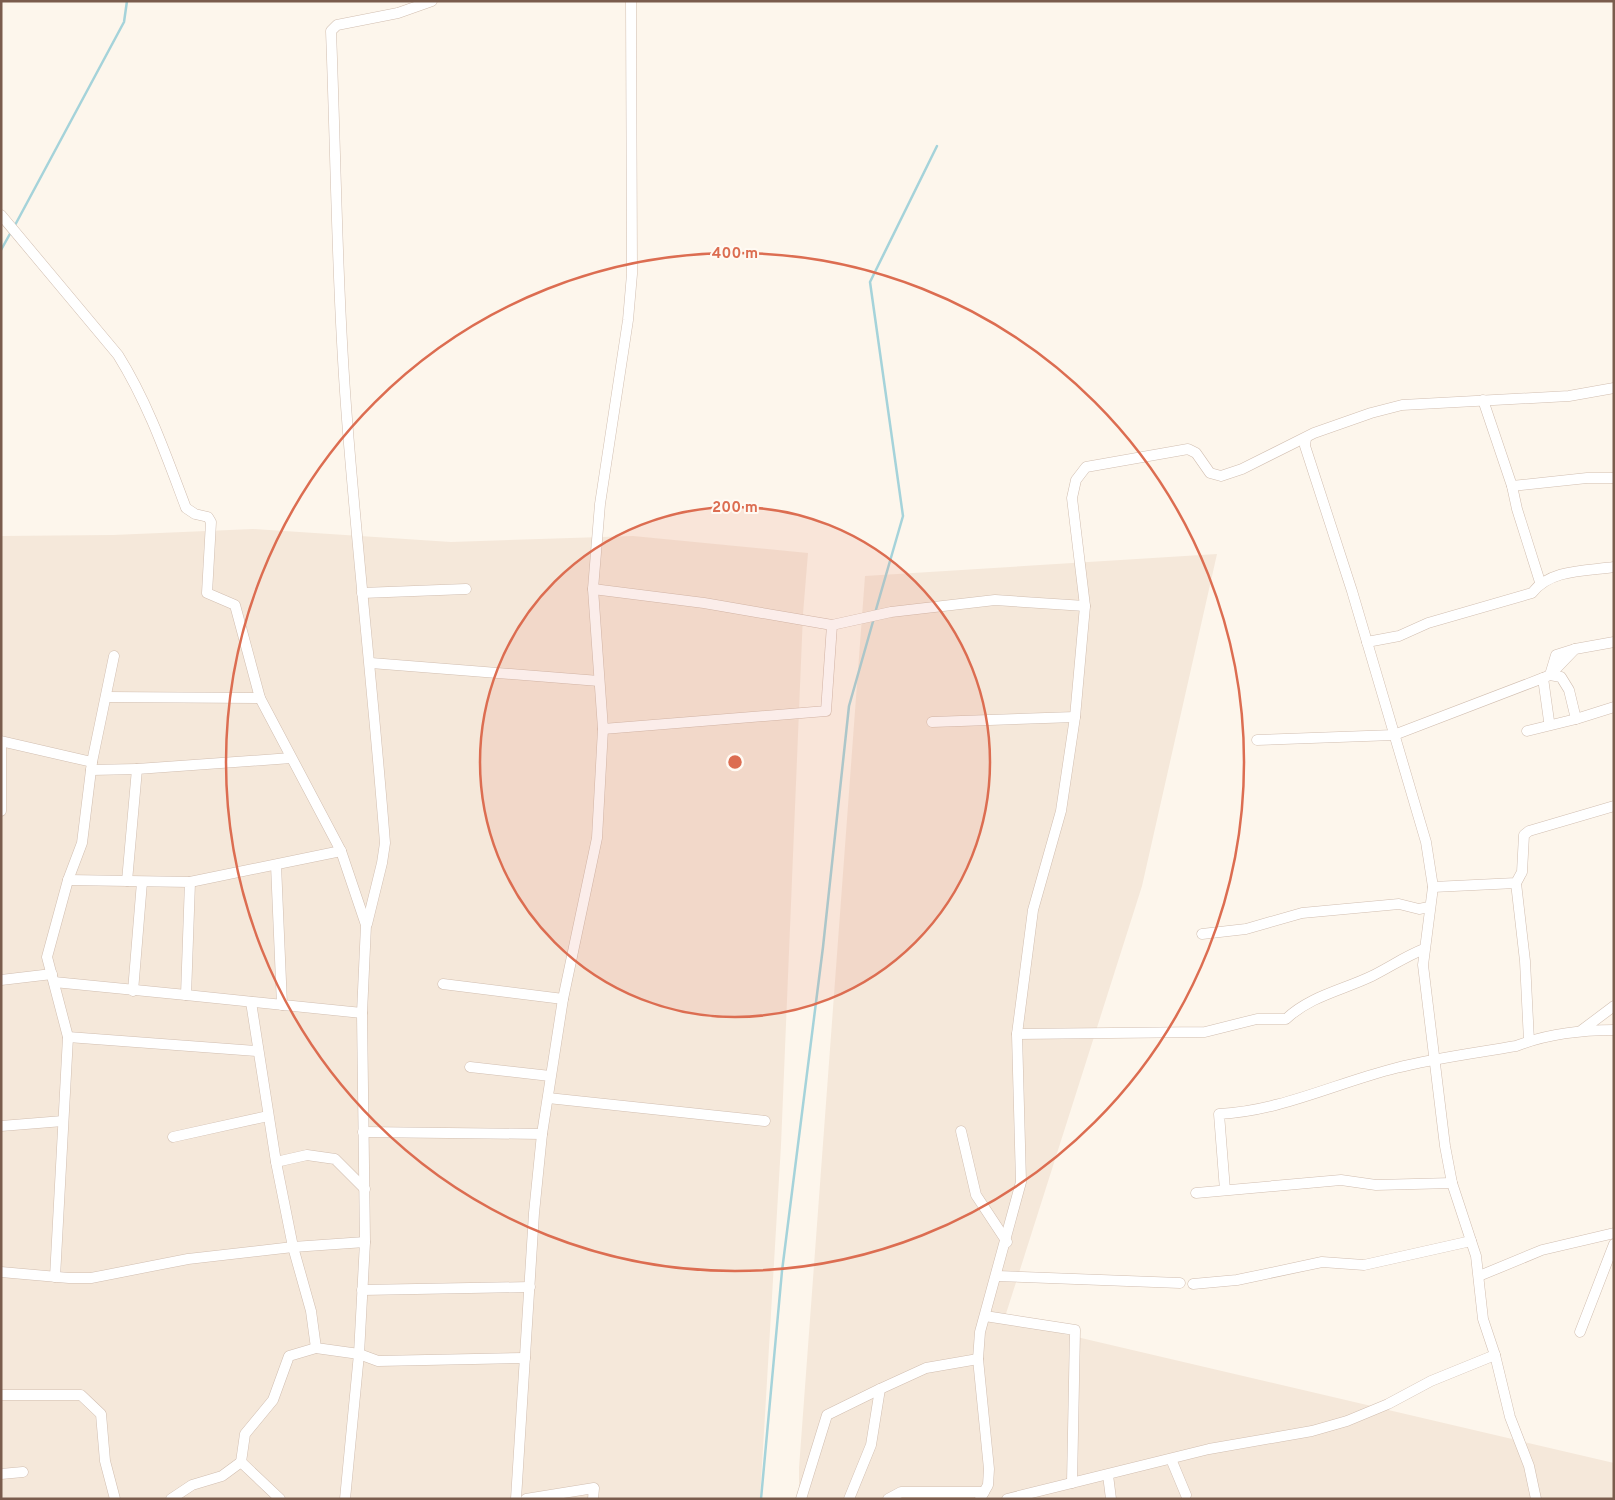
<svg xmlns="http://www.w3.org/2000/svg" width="1615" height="1500" viewBox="0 0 1615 1500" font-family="Overpass,sans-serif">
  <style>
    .residential { fill: #f5e8da }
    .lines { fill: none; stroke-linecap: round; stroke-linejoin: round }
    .stream { stroke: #a5d3da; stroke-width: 2.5 }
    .minor-casing { stroke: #d1beb0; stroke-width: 11 }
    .minor { stroke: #fff; stroke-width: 10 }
    .ring { fill: none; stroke: #dc6d51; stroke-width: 2.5 }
    .centre { fill: #dc6d51; stroke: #fffaf3; stroke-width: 2.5 }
    .ring-label { font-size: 15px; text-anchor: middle; font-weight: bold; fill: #dc6d51; stroke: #fffaf3; stroke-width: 4; stroke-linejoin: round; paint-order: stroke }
  </style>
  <rect width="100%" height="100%" fill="#fdf6ec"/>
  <!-- residential -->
  <g class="residential">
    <path d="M253,529L451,542L633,536L808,553L803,614L781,1145L760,1499H1V536L113,535Z"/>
    <path d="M1217,554L1142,886L1004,1320L1614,1463V1499H799V1468L865,576Z"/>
  </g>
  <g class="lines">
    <!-- stream -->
    <g class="stream">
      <path d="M14,227L124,22L127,1"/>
      <path d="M1,250L11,232"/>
      <path d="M875,613L903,516L870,282L937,146"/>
      <path d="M761,1499L782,1271L823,947L849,706L874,618"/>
    </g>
    <defs>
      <g id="minor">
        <path d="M1,215L118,355C148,403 166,455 186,508L195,514L208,517L211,522L207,593L235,605L260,698L341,851L366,925L362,1013L365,1242L359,1354L345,1499"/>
        <path d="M1483,400L1512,486L1517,509L1540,582"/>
        <path d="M1306,438L1305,446L1352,591L1426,842L1433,887L1423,965L1445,1146L1452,1183L1476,1256L1483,1319L1495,1355L1510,1417L1529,1466L1536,1499"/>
        <path d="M1512,486L1587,478H1614"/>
        <path d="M593,589L704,603L832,625"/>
        <path d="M362,593L466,589"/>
        <path d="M1367,642L1399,636L1428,623L1532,593C1550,569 1586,571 1614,567"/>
        <path d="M1575,649L1556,655L1550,675L1561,677L1569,690L1576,719L1614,707"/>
        <path d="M371,663L599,681"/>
        <path d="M1543,678L1549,721"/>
        <path d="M106,697L260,698"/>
        <path d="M932,722L1075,717"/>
        <path d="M603,729L826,711L832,625L891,612L995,600L1085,606"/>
        <path d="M1527,731L1576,719"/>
        <path d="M1257,740L1394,735L1543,678L1550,675L1575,649L1614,642"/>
        <path d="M91,770L137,769"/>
        <path d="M1,811V741L92,762"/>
        <path d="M276,865L282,1005"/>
        <path d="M68,880L190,882L186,995L362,1013"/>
        <path d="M127,881L137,769L291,758"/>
        <path d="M190,882L341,851"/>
        <path d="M1516,883L1525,961L1529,1041"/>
        <path d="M1433,887L1516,883L1522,872L1524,835L1529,831L1614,806"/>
        <path d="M367,924L382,863L385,843C374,701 358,561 347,419C337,290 336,160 331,31L337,25L398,13L432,1"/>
        <path d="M1202,934L1246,929L1302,913L1399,904L1419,909L1429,907"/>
        <path d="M1,980L52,974"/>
        <path d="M54,982L186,995"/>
        <path d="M443,984L563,999"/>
        <path d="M133,991L142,882"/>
        <path d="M251,1002L276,1162L293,1247L311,1311L316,1348L359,1354L378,1361L525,1358"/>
        <path d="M1582,1030L1614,1006"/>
        <path d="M1017,1034L1205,1032L1257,1019H1286C1310,996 1343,990 1372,976C1390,967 1406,956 1424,949"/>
        <path d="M68,1037L257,1051"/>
        <path d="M470,1067L550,1076"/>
        <path d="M548,1098L765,1121"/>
        <path d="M1,1126L63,1121"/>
        <path d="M961,1131L976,1195L1007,1242"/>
        <path d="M363,1132L542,1134"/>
        <path d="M173,1137L268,1116"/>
        <path d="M276,1162L307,1155L335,1159L365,1189"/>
        <path d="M1225,1190L1219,1114C1281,1111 1336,1083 1396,1068C1435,1058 1476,1053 1516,1046C1547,1034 1581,1030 1614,1030"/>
        <path d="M1196,1193L1341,1180L1376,1185L1452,1183"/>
        <path d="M1,1272L69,1278H91L188,1259L293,1247L365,1242"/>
        <path d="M997,1276L1180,1283"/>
        <path d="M1479,1276L1542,1250L1614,1233"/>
        <path d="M55,1277L68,1037L47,957L68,880L82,843L92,762L114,656"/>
        <path d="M1193,1284L1237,1280L1322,1262L1364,1265L1471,1241"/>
        <path d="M362,1290L530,1287"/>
        <path d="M985,1316L1075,1330L1072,1483"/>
        <path d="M1580,1332L1614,1244"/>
        <path d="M1,1395H81L101,1414L105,1461L115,1499"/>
        <path d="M1171,1459L1186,1495"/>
        <path d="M241,1462L245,1434L273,1400L289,1356L316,1348"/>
        <path d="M1,1474L23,1472"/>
        <path d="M1108,1475L1111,1499"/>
        <path d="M171,1499L192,1485L222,1476L241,1462L280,1499"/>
        <path d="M516,1499L534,1213L542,1134L563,999L597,838L603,729L593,589L600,504L628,320L632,274L631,1"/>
        <path d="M526,1499L594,1488L593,1499"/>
        <path d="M801,1499L827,1415L880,1389"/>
        <path d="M849,1499L871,1445L880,1389L926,1368L978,1359"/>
        <path d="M888,1499L901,1492H984"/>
        <path d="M980,1499L988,1485L989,1469L978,1359L980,1332L1021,1182L1017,1034L1033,910L1061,811L1075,717L1085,606L1072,498L1076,480L1086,467L1188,449L1196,453L1210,473L1221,476L1242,469L1314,433L1371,413L1402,405L1569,396L1614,388"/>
        <path d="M1007,1499L1209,1449L1312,1431L1347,1421L1388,1404L1431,1381L1495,1355"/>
      </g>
    </defs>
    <!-- minor casing -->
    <use href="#minor" class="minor-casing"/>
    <!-- minor -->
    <use href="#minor" class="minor"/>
  </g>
  <!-- distance rings -->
  <circle cx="735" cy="762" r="255" fill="#dc6d51" fill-opacity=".12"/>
  <g class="ring">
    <circle cx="735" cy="762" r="255"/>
    <circle cx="735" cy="762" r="509"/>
  </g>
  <circle cx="735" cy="762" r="8" class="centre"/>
  <g class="ring-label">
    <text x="735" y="258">400 m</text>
    <text x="735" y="512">200 m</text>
  </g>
  <!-- border -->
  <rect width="1615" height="1500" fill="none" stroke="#7a5c4d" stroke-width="5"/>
</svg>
